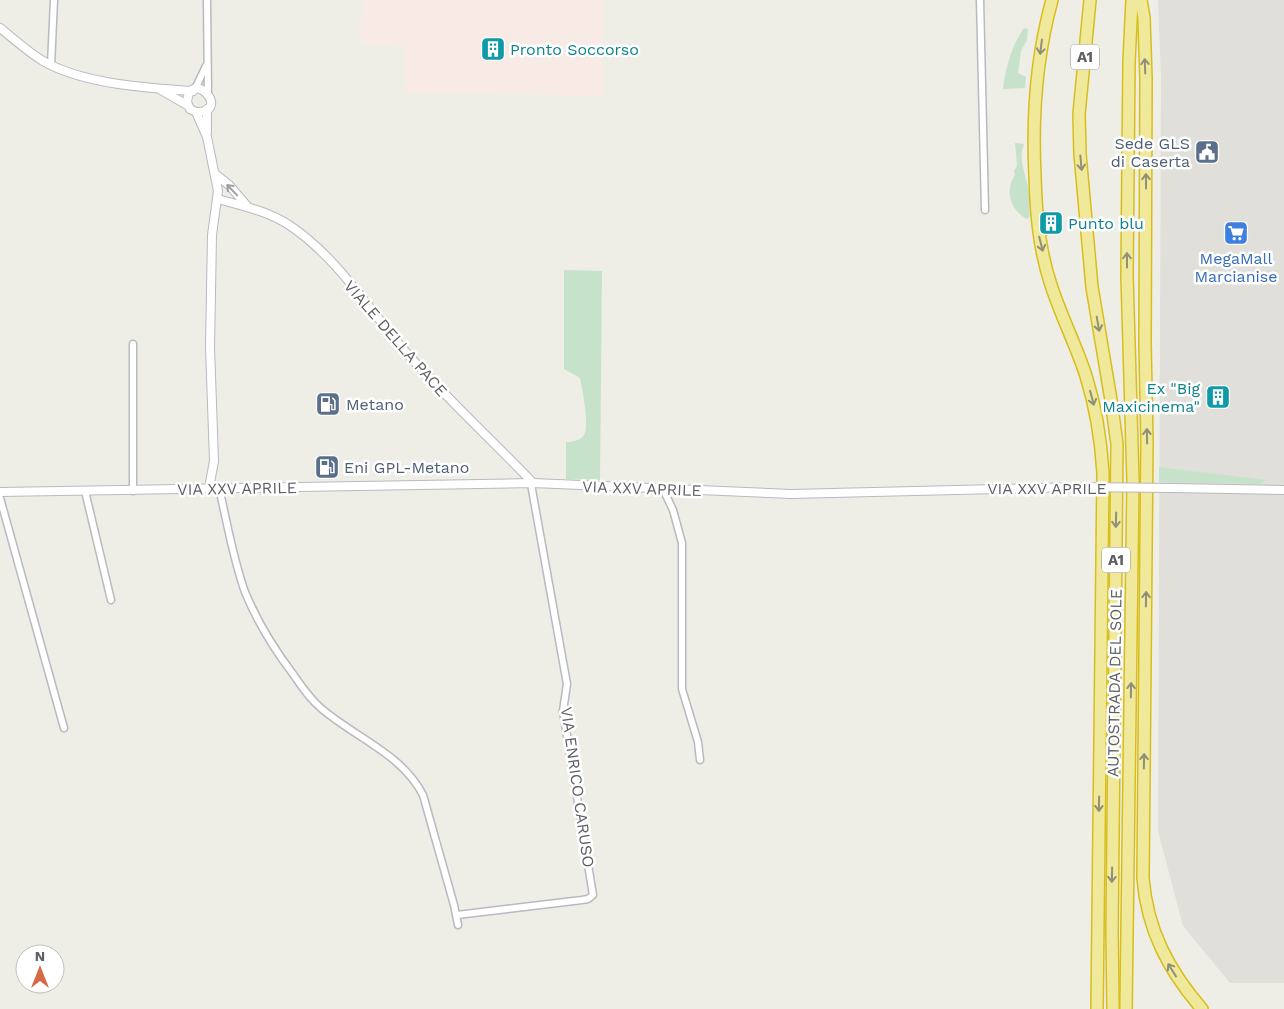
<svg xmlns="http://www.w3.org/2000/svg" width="1284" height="1009" viewBox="0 0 1284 1009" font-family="'Work Sans',sans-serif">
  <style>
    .industrial { fill: #e0dfda }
    .medical { fill: #f8eae5 }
    .green { fill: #c6e2cb }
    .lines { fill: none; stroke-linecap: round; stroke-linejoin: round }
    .minor-casing { stroke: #b8babe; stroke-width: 9 }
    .tertiary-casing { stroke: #b8babe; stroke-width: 10 }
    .motorway-casing { stroke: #d7be1d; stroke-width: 14 }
    .minor { stroke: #fff; stroke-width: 6 }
    .tertiary { stroke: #fff; stroke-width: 8 }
    .motorway { stroke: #f0e99b; stroke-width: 11 }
    .tertiary-bridge-casing { stroke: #b8babe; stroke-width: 10; stroke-linecap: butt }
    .tertiary-bridge { stroke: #fff; stroke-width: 8 }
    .oneway { stroke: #919077 }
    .oneway2 { stroke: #9ea0a2 }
    .labels { text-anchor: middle; stroke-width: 5; stroke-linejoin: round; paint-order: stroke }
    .shield { fill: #fff; stroke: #8e9092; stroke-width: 1 }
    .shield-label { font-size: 15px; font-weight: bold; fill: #5e6064 }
    .culture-label { font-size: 16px; fill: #0d838f; stroke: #fff; text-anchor: start }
    .service-label { font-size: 16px; fill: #4e5e75; stroke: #fff; text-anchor: start }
    .shop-label { font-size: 16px; fill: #366cbe; stroke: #fff }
    .street-label { font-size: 16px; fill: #5e6064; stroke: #fff }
  </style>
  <rect width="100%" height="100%" fill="#eeeee6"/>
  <!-- industrial -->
  <path class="industrial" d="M1158,0H1284V983H1230L1183,926L1158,831L1161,78Z"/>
  <!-- medical -->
  <path class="medical" d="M362,0H602V96L405,92L406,46L360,45Z"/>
  <!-- green -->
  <g class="green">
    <path d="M1024,28L1028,29L1027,40L1021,51L1018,73L1026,77L1025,88L1003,89C1006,67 1011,47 1024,28Z"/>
    <path d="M1015,143L1024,144C1019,157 1023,167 1026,179C1030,191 1029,205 1030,216L1027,219C1011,211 1004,191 1015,175L1014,171L1017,166Z"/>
    <path d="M564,270L602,271L600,480L566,479V442C572,442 580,441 584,435C590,426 582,389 580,378L564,369Z"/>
    <path d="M1159,467L1265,480L1261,484L1159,482Z"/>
  </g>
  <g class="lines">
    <defs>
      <g id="minor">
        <path d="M207,0L208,94"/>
        <path d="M980,0L985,210"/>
        <path d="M51,65L54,0"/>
        <path d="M195,89L206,66"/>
        <path d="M133,344V491"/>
        <path d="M219,488C227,522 233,559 245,592C257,621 274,649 293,674C302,687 310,699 322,709C356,738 402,754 423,795L454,905L458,925"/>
        <path d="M663,489L673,510L682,543V689L698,742L700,760"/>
        <path d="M85,491L111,600"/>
        <path d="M0,498L64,728"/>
        <path d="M457,915L582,900L588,899L593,895L563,711L567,684L531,484"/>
      </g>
      <g id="tertiary">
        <path d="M0,28C14,39 28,52 43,61C83,84 146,88 193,91"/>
        <path d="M161,90L187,105"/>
        <path d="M196,112C233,113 191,66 187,102L190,109L196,112L207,137L218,191L212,235L210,347L214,461L209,488"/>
        <path d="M207,132V109"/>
        <path d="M215,174L229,185L248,207"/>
        <path d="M218,199C242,206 268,211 289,225C336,256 368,308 404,350C445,397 491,439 533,483"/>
        <path d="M1172,488L1284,490"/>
        <path d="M0,492L533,483L791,494L1079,487"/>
      </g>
      <g id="motorway">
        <path d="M1052,0C1036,58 1032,117 1035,176C1036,213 1039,249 1051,285C1061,316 1076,345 1086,376C1096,408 1101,440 1103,473L1097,1009"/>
        <path d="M1090,0L1079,114L1080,154L1092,287L1111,400L1117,444L1112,931L1113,1009"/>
        <path d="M1141,0L1144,18L1146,79L1145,344L1147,441L1143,878C1147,930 1169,971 1202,1009"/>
        <path d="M1126,1009L1133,481L1127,275L1129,62L1132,0"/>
      </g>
    </defs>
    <!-- minor casing -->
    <use href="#minor" class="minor-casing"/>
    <!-- tertiary casing -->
    <use href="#tertiary" class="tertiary-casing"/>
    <!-- motorway casing -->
    <use href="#motorway" class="motorway-casing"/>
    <!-- minor -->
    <use href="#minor" class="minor"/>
    <!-- tertiary -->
    <use href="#tertiary" class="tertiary"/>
    <!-- motorway -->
    <use href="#motorway" class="motorway"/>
    <defs>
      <path id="tertiary-bridge" d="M1079,487L1172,488"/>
    </defs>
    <!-- tertiary-bridge casing -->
    <use href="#tertiary-bridge" class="tertiary-bridge-casing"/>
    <!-- tertiary-bridge -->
    <use href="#tertiary-bridge" class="tertiary-bridge"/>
  </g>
  <!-- one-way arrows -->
  <defs><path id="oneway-shaft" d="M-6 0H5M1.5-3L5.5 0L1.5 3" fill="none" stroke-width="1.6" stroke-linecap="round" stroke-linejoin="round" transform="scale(1.25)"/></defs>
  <g class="oneway">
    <use href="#oneway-shaft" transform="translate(1041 47) rotate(97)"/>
    <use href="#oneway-shaft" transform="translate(1145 66) rotate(-92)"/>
    <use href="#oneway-shaft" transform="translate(1081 163) rotate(85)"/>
    <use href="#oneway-shaft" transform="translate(1146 181) rotate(-90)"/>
    <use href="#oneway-shaft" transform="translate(1041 244) rotate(76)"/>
    <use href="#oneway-shaft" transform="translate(1127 260) rotate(-90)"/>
    <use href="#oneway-shaft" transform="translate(1098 324) rotate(80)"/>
    <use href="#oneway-shaft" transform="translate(1092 398) rotate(75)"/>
    <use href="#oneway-shaft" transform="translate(1147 436) rotate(-91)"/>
    <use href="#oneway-shaft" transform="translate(1116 520) rotate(91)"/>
    <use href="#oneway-shaft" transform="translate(1146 599) rotate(-89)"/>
    <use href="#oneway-shaft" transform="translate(1131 690) rotate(-89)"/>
    <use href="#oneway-shaft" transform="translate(1144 761) rotate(-89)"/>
    <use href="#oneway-shaft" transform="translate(1099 804) rotate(91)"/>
    <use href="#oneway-shaft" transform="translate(1112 875) rotate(91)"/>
    <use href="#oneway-shaft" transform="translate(1172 970) rotate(-122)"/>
  </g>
  <use class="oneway2" href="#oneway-shaft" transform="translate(232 190) rotate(-134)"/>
  <!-- icons -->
  <defs>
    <symbol id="building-square" viewBox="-11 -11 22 22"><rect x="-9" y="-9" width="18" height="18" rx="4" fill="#0f9aa8" stroke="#fff"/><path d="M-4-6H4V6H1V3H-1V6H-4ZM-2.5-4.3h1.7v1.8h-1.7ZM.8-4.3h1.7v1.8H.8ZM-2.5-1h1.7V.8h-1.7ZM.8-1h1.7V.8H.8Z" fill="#fff"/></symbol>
    <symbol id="civic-square" viewBox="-11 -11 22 22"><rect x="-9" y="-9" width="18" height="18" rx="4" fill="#5c6f8a" stroke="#fff"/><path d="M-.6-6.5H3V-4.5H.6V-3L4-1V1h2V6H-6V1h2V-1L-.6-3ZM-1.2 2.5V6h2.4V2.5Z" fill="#fff"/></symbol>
    <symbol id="supermarket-square" viewBox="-11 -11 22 22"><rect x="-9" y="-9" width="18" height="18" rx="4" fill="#3f7fe0" stroke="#fff"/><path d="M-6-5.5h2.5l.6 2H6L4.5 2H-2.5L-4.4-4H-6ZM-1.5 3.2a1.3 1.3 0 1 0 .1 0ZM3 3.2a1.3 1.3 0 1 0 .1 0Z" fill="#fff"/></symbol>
    <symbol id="fuel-square" viewBox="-11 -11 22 22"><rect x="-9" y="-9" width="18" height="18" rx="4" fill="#5c6f8a" stroke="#fff"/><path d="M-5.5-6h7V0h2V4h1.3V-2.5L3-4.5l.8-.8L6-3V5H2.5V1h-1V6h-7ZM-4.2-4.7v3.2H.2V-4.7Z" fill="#fff"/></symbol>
  </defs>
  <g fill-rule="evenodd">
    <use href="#building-square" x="479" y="35" width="28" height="28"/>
    <use href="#civic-square" x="1193" y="138" width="28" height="28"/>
    <use href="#building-square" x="1037" y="209" width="28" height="28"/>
    <use href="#supermarket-square" x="1222" y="219" width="28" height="28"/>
    <use href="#building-square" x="1204" y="383" width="28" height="28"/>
    <use href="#fuel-square" x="314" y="390" width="28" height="28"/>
    <use href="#fuel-square" x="313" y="453" width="28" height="28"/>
  </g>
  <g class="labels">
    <!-- shield labels -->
    <g class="shield">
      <rect x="1071" y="44.5" width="28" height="25" rx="4"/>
      <rect x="1102" y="547.5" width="28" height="25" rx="4"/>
    </g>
    <g class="shield-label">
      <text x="1085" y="62">A1</text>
      <text x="1116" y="565">A1</text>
    </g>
    <!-- culture labels -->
    <g class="culture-label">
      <text x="510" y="55">Pronto Soccorso</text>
      <text x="1068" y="229">Punto blu</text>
      <text x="1200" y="394" text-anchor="end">Ex "Big<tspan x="1200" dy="18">Maxicinema"</tspan></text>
    </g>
    <!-- service labels -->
    <g class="service-label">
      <text x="1190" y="149" text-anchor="end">Sede GLS<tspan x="1190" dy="18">di Caserta</tspan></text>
      <text x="346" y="410">Metano</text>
      <text x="344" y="473">Eni GPL-Metano</text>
    </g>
    <!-- shop labels -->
    <g class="shop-label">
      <text x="1236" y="264">MegaMall<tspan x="1236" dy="18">Marcianise</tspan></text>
    </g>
    <!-- street labels -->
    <g class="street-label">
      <text transform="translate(396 338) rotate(49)" y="6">VIALE DELLA PACE</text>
      <text transform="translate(237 488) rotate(-1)" y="6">VIA XXV APRILE</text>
      <text transform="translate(642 488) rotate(2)" y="6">VIA XXV APRILE</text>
      <text x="1047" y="494">VIA XXV APRILE</text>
      <text transform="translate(1114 683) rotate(-89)" y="6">AUTOSTRADA DEL SOLE</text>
      <text transform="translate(578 787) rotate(82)" y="6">VIA ENRICO CARUSO</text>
    </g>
  </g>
  <!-- north arrow -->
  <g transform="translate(40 969)"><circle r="24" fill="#ffffff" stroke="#bfbfc1"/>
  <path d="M0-4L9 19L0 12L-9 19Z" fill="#d46a46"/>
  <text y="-8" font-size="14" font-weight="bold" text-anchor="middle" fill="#5e6064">N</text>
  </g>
</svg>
